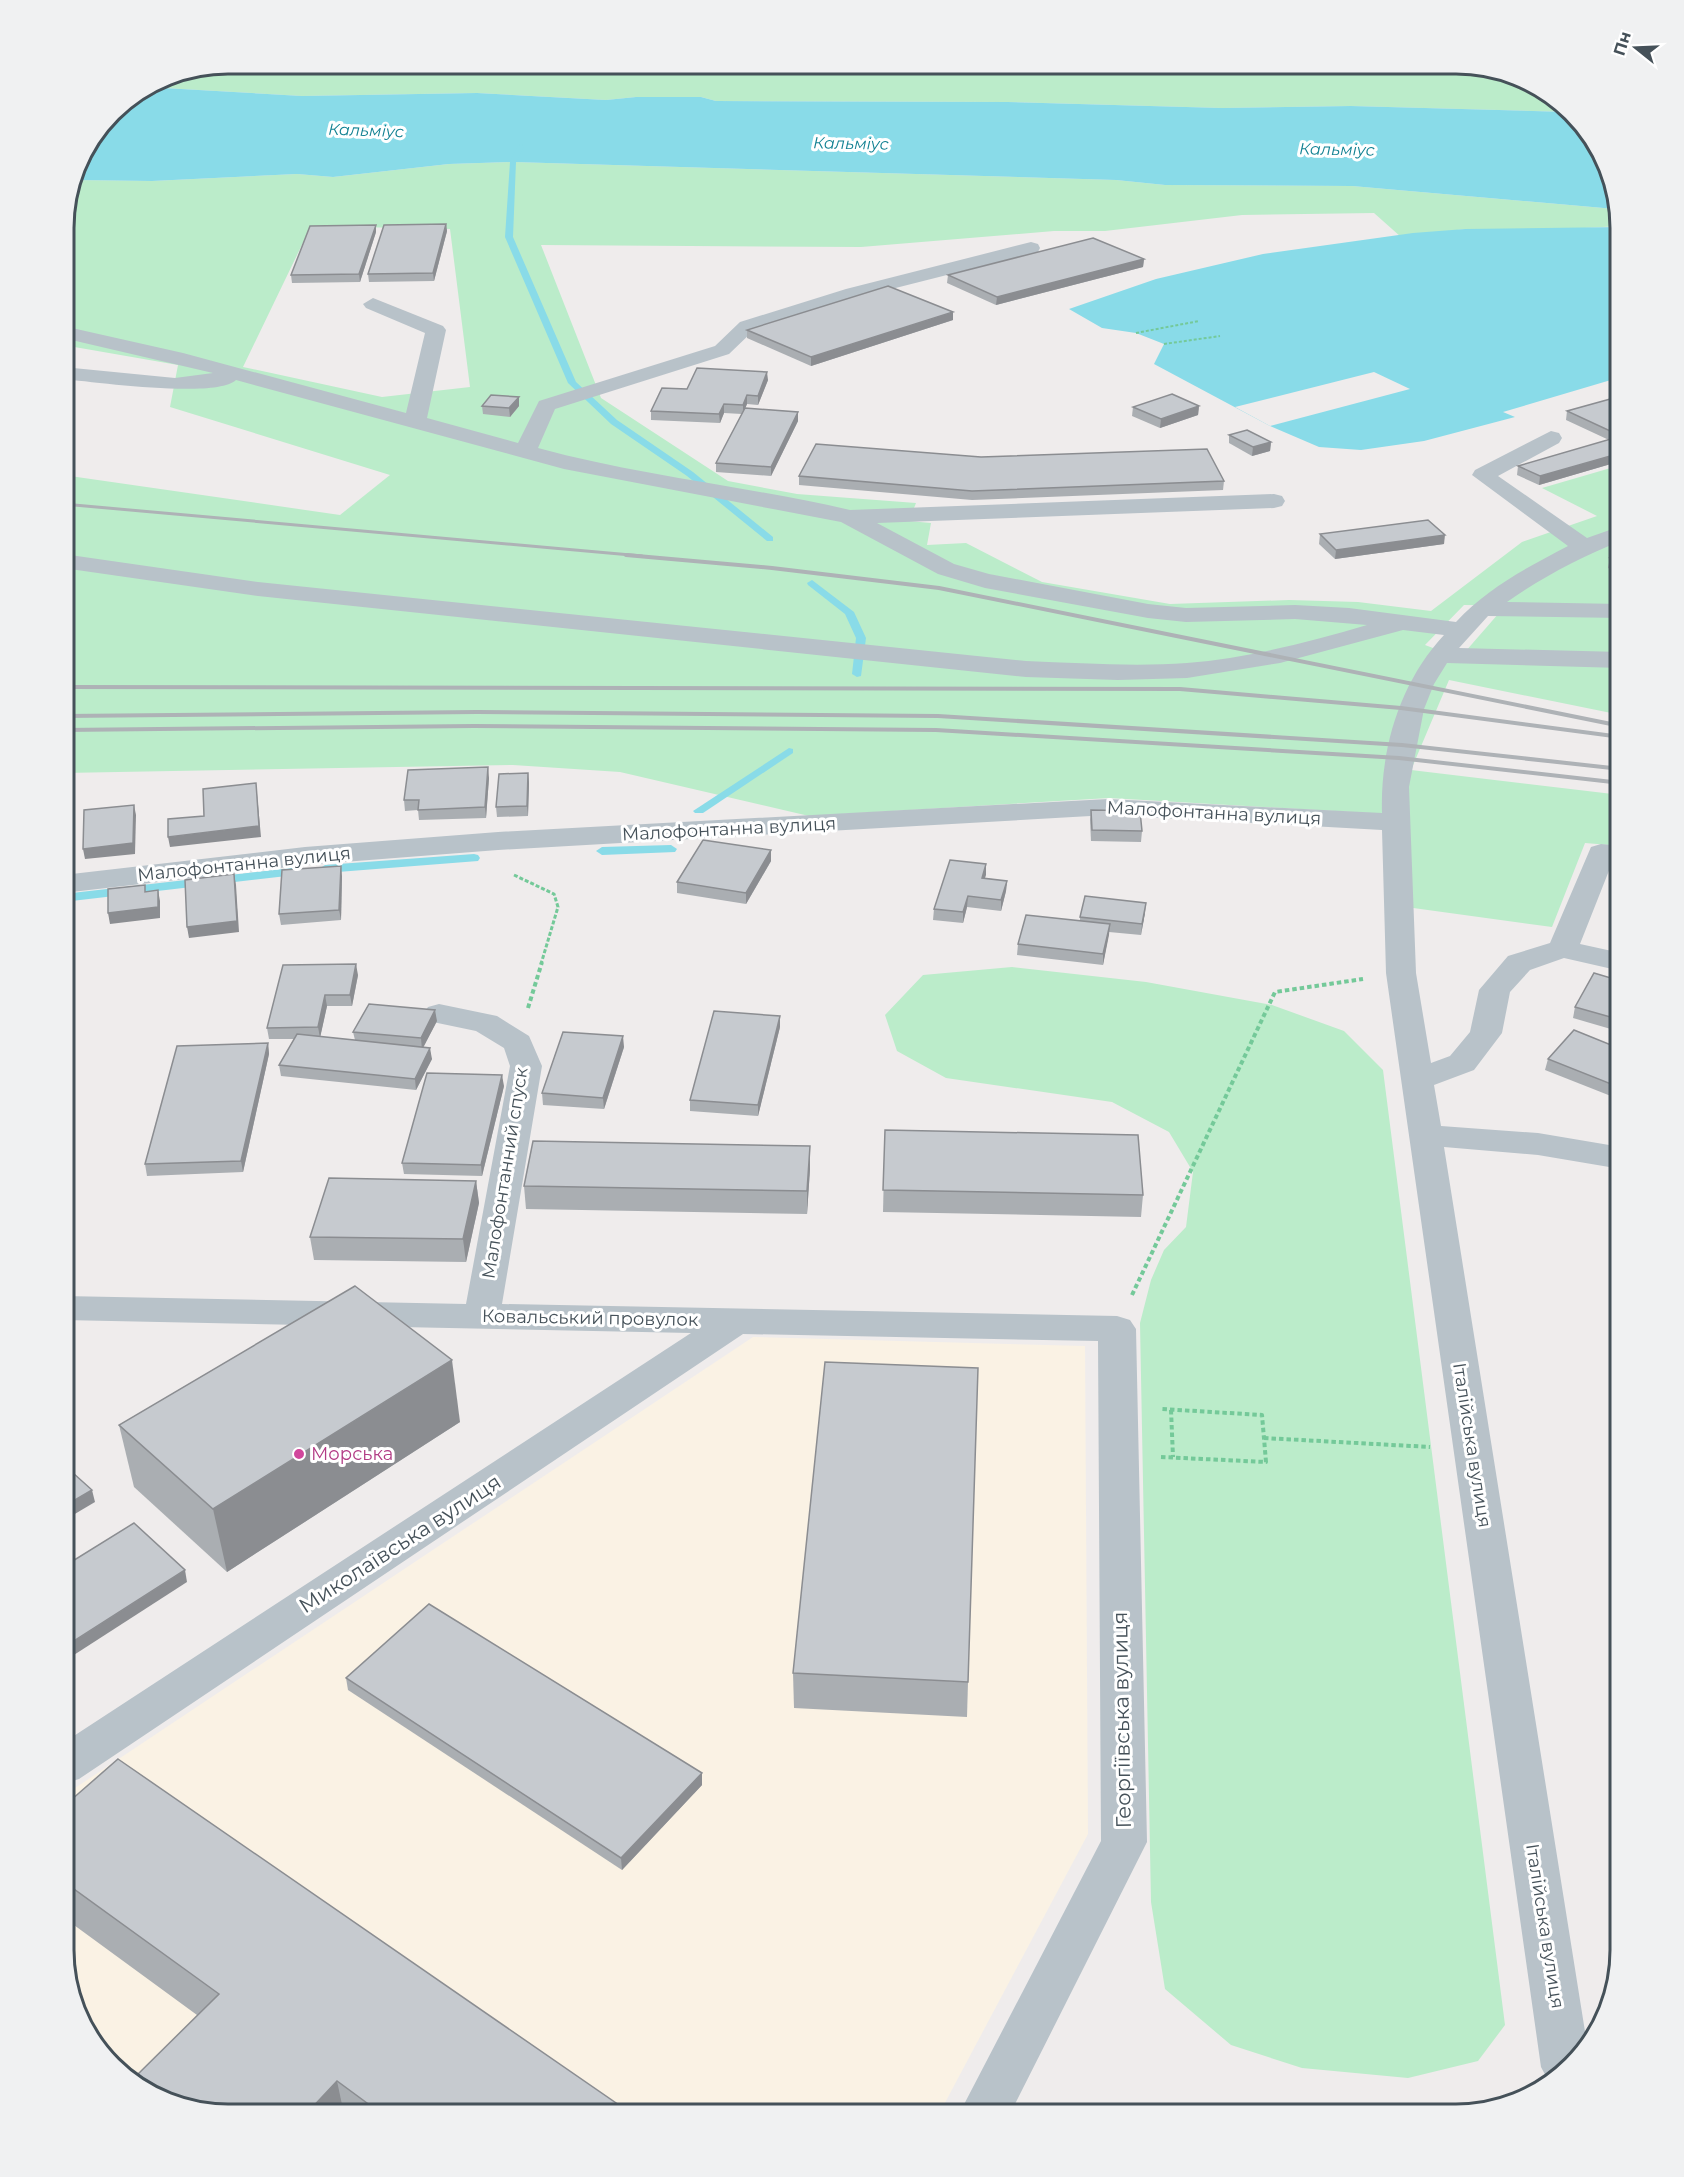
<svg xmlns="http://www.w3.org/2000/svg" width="1684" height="2177" viewBox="0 0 1684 2177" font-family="Montserrat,sans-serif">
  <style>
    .commercial { fill: #faf2e4 }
    .green { fill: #bbecca; fill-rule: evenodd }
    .water { fill: #89dbe8 }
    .pier { fill: #efecec }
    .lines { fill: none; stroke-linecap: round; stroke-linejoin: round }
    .stream { fill: #89dbe8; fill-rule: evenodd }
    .path-far2 { stroke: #74c999; stroke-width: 2; stroke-dasharray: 3 2; stroke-linecap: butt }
    .path-far1 { stroke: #74c999; stroke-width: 3; stroke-dasharray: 4 2; stroke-linecap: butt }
    .path { stroke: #74c999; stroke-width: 4; stroke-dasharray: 4.5 3; stroke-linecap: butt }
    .minor { fill: #b8c2c9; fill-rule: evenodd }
    .rail-far1 { stroke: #aeb2b6; stroke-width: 3 }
    .rail { stroke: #aeb2b6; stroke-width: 4 }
    .wall { fill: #aaaeb2 }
    .shaded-wall { fill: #8b8d91 }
    .building { fill: #c6cacf; stroke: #8b8d91; stroke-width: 1.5 }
    .hotel-dot { fill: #d1479c; stroke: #fff; stroke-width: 2 }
    .labels { text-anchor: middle; stroke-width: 6; stroke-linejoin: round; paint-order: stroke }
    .far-water-label { font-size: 16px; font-style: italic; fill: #118192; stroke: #fff }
    .street-label { font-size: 18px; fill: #455159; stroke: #fff }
    .hotel-label { font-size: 18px; fill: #b23c85; stroke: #fff; text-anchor: start }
    .near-street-label { font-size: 21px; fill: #455159; stroke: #fff }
    .rim { fill: none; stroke: #455159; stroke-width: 3 }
  </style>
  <rect width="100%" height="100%" fill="#efecec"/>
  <!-- commercial -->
  <path class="commercial" d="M753,1337L1085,1346L1088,1834L939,2114H227L145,2092L90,2041L63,1950V1796Z"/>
  <!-- green -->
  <g class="green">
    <path d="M227,63H1467L1539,85L1568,112L1351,106L1222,108L1007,102L716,101L701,97H636L606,100L477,93L302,96L146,87L165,75Z"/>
    <path d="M513,162L1116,180L1165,185L1352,186L1615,209L1621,226L1547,230L1465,229L1401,237L1374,213L1242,215L1105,231H1054L861,247L541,245L601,398L728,481L797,494L916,503L909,521L931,523L927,545L966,543L1042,582L1170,604L1289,600L1358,602L1431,611L1522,542L1597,516L1542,488L1621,465V607L1464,605L1425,645L1465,660L1621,662V715L1449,680L1411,770L1621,795V846L1585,843L1552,927L1406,907L1404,815L1109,798L809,816L620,772L513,765L63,773V475L340,515L390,475L170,407L178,365L63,345V216L73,180L152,181L297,174L333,177L449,164ZM311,226L450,229L470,387L382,397L243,367Z"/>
    <path d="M1499,613L1621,615V655L1465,652Z"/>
    <path d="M1012,967L1146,982L1272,1005L1344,1031L1383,1070L1505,2025L1478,2061L1408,2078L1302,2068L1231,2045L1165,1989L1151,1902L1140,1323L1151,1280L1164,1250L1186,1227L1193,1172L1169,1132L1112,1102L946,1078L897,1051L885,1015L923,975Z"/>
  </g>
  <!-- water -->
  <g class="water">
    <path d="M146,87L302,96L477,93L606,100L636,97H701L716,101L1007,102L1222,108L1351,106L1568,112L1594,136L1615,209L1352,186L1165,185L1116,180L513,162L449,164L333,177L297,174L152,181L73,180L80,155L119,104Z"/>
    <path d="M1621,227V377L1503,412L1515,417L1424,441L1361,450L1319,447L1270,426L1154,364L1164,344L1136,333L1102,328L1069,309L1156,279L1263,254L1413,233L1465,229Z"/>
  </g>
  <!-- pier -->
  <path class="pier" d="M1374,372L1410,389L1270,426L1235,407Z"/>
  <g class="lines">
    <!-- stream -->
    <g class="stream">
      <path d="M521,144L524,146L516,162L513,237L576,382L617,420L693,472L773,537V541H767L687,476L611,424L568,383L505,237L510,162L518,146Z"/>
      <path d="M812,580L854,612L866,638L861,676L857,677L852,674L856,638L845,614L808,585L807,583Z"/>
      <path d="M789,748L793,749V753L703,813H695L693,811Z"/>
      <path d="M671,845L677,849L675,852L602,855L596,851L602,847Z"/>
      <path d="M474,854L478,855L480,858L478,861L325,873L319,869L325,865Z"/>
      <path d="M300,867L306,871L304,874L63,902V894Z"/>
    </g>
    <!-- path-far2 -->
    <g class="path-far2">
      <path d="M1136,333L1199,321"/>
      <path d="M1164,344L1220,336"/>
    </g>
    <!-- path-far1 -->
    <path class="path-far1" d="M514,875L554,894L558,907L541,964"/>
    <!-- path -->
    <g class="path">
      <path d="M528,1008L542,962"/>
      <path d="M1132,1295L1275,992L1363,979"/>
      <path d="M1171,1410L1173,1457"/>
      <path d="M1264,1438L1430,1447"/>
      <path d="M1161,1457L1266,1462L1262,1415L1162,1409"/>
    </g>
    <!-- minor -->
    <g class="minor">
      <path d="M227,63H471L463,68L290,71L221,69L214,66Z"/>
      <path d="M1031,242L1038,244L1040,248L1038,252L860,297L754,330L729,354L555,409L538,448C640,476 747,486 850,510L1274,494L1282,496L1285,501L1282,506L1274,508L877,523L954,564L989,574L1148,604L1186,608L1295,605L1349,608L1456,622C1487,588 1528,567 1568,546L1472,475L1475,470L1551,431L1559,433L1562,438L1559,443L1498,476L1587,538L1621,526V541C1580,557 1543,577 1507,602L1621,604V618L1488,616L1459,648L1621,652V668L1447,663L1434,684L1424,709L1409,787L1416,973L1431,1063L1450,1056L1470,1032L1479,990L1508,956L1550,943L1591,847L1601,844L1621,846V864L1612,863L1580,944L1621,953V971L1564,958L1530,970L1510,992L1502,1033L1474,1070L1434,1085L1441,1126L1538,1133L1621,1147V1169L1538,1155L1444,1147L1587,2044L1550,2084L1541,2067L1386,973L1382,830L1108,815L498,850L305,865L63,893V875L305,847L498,832L1108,799L1382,813C1380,749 1400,682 1444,635L1403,630L1280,663L1187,678L1118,680L1026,677L258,596L63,568V554L258,582L1026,661C1080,663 1134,667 1187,663C1249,658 1309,642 1367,625L1295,619L1186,622L1148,618L985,588L938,574L841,522L564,469L236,380C216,399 95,382 63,379V367L175,378L213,373L63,338V326L183,353L406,413L425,333L366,308L363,304L373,298L443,326L446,330L427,418L518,443L539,401L715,346L740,322L846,289Z"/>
      <path d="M439,1004L497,1016L529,1036L542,1066L502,1304L1117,1316L1130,1320L1136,1329L1147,1842L1010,2114H959L1101,1841L1098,1341L743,1334L79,1779L63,1784V1743L691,1333L63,1320V1296L466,1304L510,1066L504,1048L476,1031L428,1021L423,1014L428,1007Z"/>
    </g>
    <!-- rail-far1 -->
    <path class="rail-far1" d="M63,504L642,556"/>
    <!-- rail -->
    <g class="rail">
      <path d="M626,555L772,568L939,588L1621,726"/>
      <path d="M63,687L1180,689L1401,708L1621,737"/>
      <path d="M63,716L477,712L938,716L1402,745L1621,769"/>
      <path d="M63,730L474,726L936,730L1399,758L1621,783"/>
    </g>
  </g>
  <!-- wall -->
  <g class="wall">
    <path d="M446,224L447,231L434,281L369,282L368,274Z"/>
    <path d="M376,232L360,282L292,283L291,275Z"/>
    <path d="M1144,259L1143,267L996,305L947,283L948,275Z"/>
    <path d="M953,320L811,366L747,338V330Z"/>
    <path d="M768,380L758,405L747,404L745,408L798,412V421L771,476L716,472V463L742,414L724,413L720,423L651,420V411L687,389Z"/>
    <path d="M1621,396V461L1539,485L1517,475L1518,466L1609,440L1566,420L1567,411Z"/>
    <path d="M482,406H519L510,417L483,414Z"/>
    <path d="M1199,406L1198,415L1160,428L1132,416L1133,407Z"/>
    <path d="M1229,435L1271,442L1270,451L1252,456L1229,443Z"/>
    <path d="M799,476L1224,481L1223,490L972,500L799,485Z"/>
    <path d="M1320,534L1444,544L1335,559L1319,544Z"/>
    <path d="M1621,555V574L1608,568L1610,558Z"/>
    <path d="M528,773L529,783L528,816L497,817L496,807Z"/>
    <path d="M489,778L486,818L419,820L418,810L405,811L404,800Z"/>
    <path d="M1091,810L1142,831L1141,842L1091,841L1090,820Z"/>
    <path d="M771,850V861L746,904L677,893V882Z"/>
    <path d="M986,864L985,878L1007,881L1006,891L1001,911L967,907L963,923L933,920L934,909Z"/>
    <path d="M342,876L341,920L281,925L279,914Z"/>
    <path d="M1145,913L1141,935L1109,932L1103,965L1017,955L1018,944L1080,921V917Z"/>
    <path d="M1621,923V941L1616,940Z"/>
    <path d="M358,975L352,1006H327L320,1037L355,1040L353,1032L437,1021L423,1047L432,1059L416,1090L281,1076L279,1065L294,1039H269L267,1028Z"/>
    <path d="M1621,981V1032L1573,1018L1575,1007Z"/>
    <path d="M780,1027L758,1116L690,1111V1100Z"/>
    <path d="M268,1043L269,1054L243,1172L147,1176L145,1164Z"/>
    <path d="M624,1047L604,1109L543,1105L542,1093Z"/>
    <path d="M1621,1049V1100L1545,1070L1548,1059Z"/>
    <path d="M504,1086L482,1176L404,1174L402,1163Z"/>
    <path d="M885,1130L1143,1195L1141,1217L883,1212Z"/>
    <path d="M810,1169L807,1214L526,1209L524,1186Z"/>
    <path d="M476,1181L479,1203L466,1262L314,1260L310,1237Z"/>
    <path d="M460,1422L227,1572L134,1487L119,1425Z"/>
    <path d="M793,1673L968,1682L967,1717L794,1708Z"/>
    <path d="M346,1678L702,1785L622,1870L348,1690Z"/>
    <path d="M63,1807L632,2114H227L197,2015L63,1917Z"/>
  </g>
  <!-- shaded-wall -->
  <g class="shaded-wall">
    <path d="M446,224L447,231L434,281L433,273Z"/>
    <path d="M376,225V232L360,282L359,274Z"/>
    <path d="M1144,259L1143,267L996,305L997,297Z"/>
    <path d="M953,312V320L811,366V357Z"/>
    <path d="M767,372L768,380L758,405V396Z"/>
    <path d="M747,395V404L743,414V405Z"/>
    <path d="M519,397V406L510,417L509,408Z"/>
    <path d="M724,404V413L720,423L719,414Z"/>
    <path d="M1199,406L1198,415L1160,428L1161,419Z"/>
    <path d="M798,412V421L771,476V467Z"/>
    <path d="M1271,442L1270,451L1252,456L1253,447Z"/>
    <path d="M1621,453V461L1539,485L1540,476Z"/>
    <path d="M1445,535L1444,544L1335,559L1336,550Z"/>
    <path d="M488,767L489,778L486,818L485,807Z"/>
    <path d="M528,773L529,783L528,816L527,806Z"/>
    <path d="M256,783L261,837L170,847L168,837L259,826Z"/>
    <path d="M134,805L136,815L135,854L85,859L83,849Z"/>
    <path d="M771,850V861L746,904V893Z"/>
    <path d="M986,864V875L981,889L982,878Z"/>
    <path d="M341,866L342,876L341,920L339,910Z"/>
    <path d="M234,874L236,885L239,932L189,938L187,927Z"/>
    <path d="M1007,881L1006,891L1001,911V900Z"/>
    <path d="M158,890L160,901V918L110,924L108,913Z"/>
    <path d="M968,896L967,907L963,923V912Z"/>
    <path d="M1146,903L1145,913L1141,935L1142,924Z"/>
    <path d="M1110,924L1109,935L1103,965V954Z"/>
    <path d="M356,964L358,975L352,1006L350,995Z"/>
    <path d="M325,995L327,1006L320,1038L318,1027Z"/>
    <path d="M435,1010L437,1021L422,1050L421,1038Z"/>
    <path d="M780,1016V1027L758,1116V1105Z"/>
    <path d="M623,1036L624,1047L604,1109L603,1098Z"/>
    <path d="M268,1043L269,1054L243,1172L241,1161Z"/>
    <path d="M430,1048L432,1059L416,1090L415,1079Z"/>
    <path d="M502,1075L504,1086L482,1176L481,1165Z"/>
    <path d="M810,1146V1169L807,1214V1191Z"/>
    <path d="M476,1181L479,1203L466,1262L463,1239Z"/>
    <path d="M68,1188L70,1199L63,1216V1198Z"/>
    <path d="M452,1360L460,1422L227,1572L213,1509Z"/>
    <path d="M92,1490L95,1502L63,1521V1507Z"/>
    <path d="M185,1570L187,1582L63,1662V1648Z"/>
    <path d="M702,1773V1785L622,1870L621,1858Z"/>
    <path d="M337,2081L344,2114H306Z"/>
  </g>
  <!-- building -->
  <g class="building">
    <path d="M446,224L433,273L368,274L384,225Z"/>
    <path d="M376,225L359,274L291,275L310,226Z"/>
    <path d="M1093,238L1144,259L997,297L948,275Z"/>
    <path d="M888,286L953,312L811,357L747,330Z"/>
    <path d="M697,368L767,372L758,396L747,395L743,405L724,404L719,414L651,411L662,388L687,389Z"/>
    <path d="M1172,394L1199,406L1161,419L1133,407Z"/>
    <path d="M491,395L519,397L509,408L482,406Z"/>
    <path d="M1621,396V436L1567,411Z"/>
    <path d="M745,408L798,412L771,467L716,463Z"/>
    <path d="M1247,430L1271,442L1253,447L1229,435Z"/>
    <path d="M1621,436V453L1540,476L1518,466Z"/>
    <path d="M816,444L981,457L1207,449L1224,481L972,491L799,476Z"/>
    <path d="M1428,520L1445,535L1336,550L1320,534Z"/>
    <path d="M1621,555V564L1610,558Z"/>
    <path d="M488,767L485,807L418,810L419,800H404L408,770Z"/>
    <path d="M528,773L527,806L496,807L499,774Z"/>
    <path d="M256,783L259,826L168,837V819L204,816L203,789Z"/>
    <path d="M134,805L133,843L83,849L84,810Z"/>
    <path d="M1091,810L1140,811L1142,831L1092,830Z"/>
    <path d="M703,840L771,850L746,893L677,882Z"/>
    <path d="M950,860L986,864L982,878L1007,881L1001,900L968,896L963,912L934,909Z"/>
    <path d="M341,866L339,910L279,914L282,870Z"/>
    <path d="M234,874L237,921L187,927L185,880Z"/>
    <path d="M145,885V892L158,890V907L108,913V889Z"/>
    <path d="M1085,896L1146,903L1142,924L1080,917Z"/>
    <path d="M1026,915L1110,924L1103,954L1018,944Z"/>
    <path d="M356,964L350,995H325L318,1027L267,1028L283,965Z"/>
    <path d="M1594,973L1621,981V1020L1575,1007Z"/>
    <path d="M369,1004L435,1010L421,1038L353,1032Z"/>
    <path d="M714,1011L780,1016L758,1105L690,1100Z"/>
    <path d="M1574,1030L1621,1049V1088L1548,1059Z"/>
    <path d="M563,1032L623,1036L603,1098L542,1093Z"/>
    <path d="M297,1034L430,1048L415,1079L279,1065Z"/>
    <path d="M268,1043L241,1161L145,1164L177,1046Z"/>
    <path d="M427,1073L502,1075L481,1165L402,1163Z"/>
    <path d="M885,1130L1138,1135L1143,1195L883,1190Z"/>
    <path d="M533,1141L810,1146L807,1191L524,1186Z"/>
    <path d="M329,1178L476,1181L463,1239L310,1237Z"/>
    <path d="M63,1187L68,1188L63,1198Z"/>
    <path d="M355,1286L452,1360L213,1509L119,1425Z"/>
    <path d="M825,1362L978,1368L968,1682L793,1673Z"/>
    <path d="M63,1464L92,1490L63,1507Z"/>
    <path d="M134,1523L185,1570L63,1648V1567Z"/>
    <path d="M429,1604L702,1773L621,1858L346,1678Z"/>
    <path d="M118,1759L632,2114H382L337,2081L306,2114H227L145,2092L132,2080L219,1994L63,1881V1807Z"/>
  </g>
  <!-- markers -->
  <circle class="hotel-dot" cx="299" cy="1454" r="6"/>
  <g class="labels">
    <!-- far-water labels -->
    <g class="far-water-label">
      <text transform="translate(366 130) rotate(2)" y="6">Кальміус</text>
      <text transform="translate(851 143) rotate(1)" y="6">Кальміус</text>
      <text transform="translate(1337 149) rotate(1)" y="6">Кальміус</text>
    </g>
    <!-- street labels -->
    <g class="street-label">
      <text transform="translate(1214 813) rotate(3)" y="6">Малофонтанна вулиця</text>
      <text transform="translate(729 829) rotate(-3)" y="6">Малофонтанна вулиця</text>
      <text transform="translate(244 864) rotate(-6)" y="6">Малофонтанна вулиця</text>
      <text transform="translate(505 1173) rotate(-81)" y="6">Малофонтанний спуск</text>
      <text transform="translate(590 1318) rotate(1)" y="6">Ковальський провулок</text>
      <text transform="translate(1472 1445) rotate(81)" y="6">Італійська вулиця</text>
      <text transform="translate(1545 1926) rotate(81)" y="6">Італійська вулиця</text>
    </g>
    <!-- hotel labels -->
    <g class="hotel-label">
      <text x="311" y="1460">Морська</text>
    </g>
    <!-- near-street labels -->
    <g class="near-street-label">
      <text transform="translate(400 1544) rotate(-33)" y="7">Миколаївська вулиця</text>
      <text transform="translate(1122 1720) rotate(-91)" y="7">Георгіївська вулиця</text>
    </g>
  </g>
  <!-- crop -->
  <path d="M0 0H1684V2177H0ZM228 74H1456A154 154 0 0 1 1610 228V1950A154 154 0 0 1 1456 2104H228A154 154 0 0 1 74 1950V228A154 154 0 0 1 228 74Z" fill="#f0f1f2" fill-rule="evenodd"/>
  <path class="rim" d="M228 74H1456A154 154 0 0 1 1610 228V1950A154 154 0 0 1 1456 2104H228A154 154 0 0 1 74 1950V228A154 154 0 0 1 228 74Z"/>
  <!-- north arrow -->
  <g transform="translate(1636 48) rotate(288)" stroke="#ffffff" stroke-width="4.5" paint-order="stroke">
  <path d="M0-4.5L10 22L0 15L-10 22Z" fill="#455159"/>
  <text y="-9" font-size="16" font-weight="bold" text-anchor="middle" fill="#455159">Пн</text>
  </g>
</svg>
